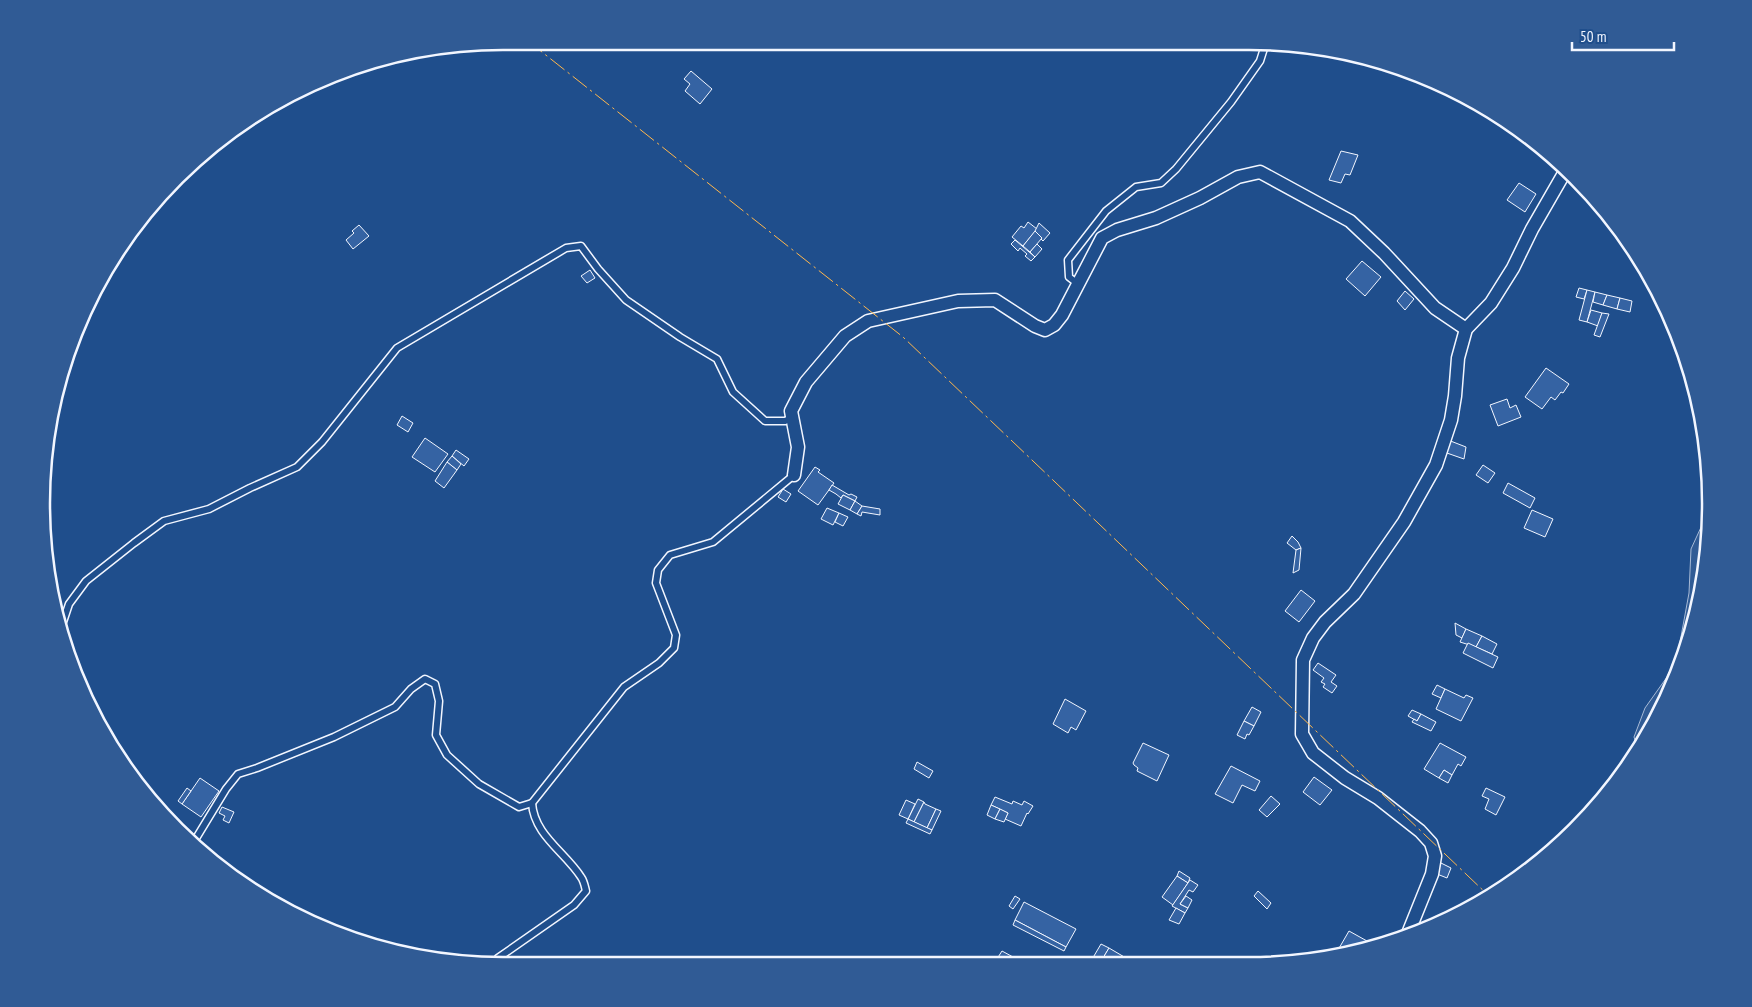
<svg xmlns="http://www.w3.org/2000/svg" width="1752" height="1007" viewBox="0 0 1752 1007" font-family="'PT Sans Narrow',sans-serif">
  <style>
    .built { fill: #305b95; stroke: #a8bbd7 }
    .building { fill: #3563a3; stroke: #f2f6ff }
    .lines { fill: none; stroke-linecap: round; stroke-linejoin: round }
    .service-casing { stroke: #f2f6ff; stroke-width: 9 }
    .minor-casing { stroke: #f2f6ff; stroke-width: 15 }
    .service { stroke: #1f4e8c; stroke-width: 6 }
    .minor { stroke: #1f4e8c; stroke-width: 12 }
    .power { stroke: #ffb74d; stroke-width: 1; stroke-dasharray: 18 4 2.5 4; stroke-linecap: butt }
    .rim { fill: none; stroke: #f2f6ff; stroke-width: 2.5 }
  </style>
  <rect width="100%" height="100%" fill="#1f4e8c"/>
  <!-- built -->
  <path class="built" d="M1708,512L1707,564L1686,652L1649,735L1638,749L1634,737L1645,708L1667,677L1678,653L1689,593L1691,549Z"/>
  <!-- building -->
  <g class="building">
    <path d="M691,71L712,89L700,104L685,91L690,84L684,79Z"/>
    <path d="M1341,151L1358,155L1350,175L1345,174L1341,183L1329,180Z"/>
    <path d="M1519,183L1536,194L1525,212L1507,200Z"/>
    <path d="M1028,222L1037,229L1023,246L1012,237L1021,226L1024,228Z"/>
    <path d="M1039,223L1050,233L1043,241L1041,239L1042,238L1035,231Z"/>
    <path d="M359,225L369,236L353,249L346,240L354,233L352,231Z"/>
    <path d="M1035,231L1042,238L1030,252L1023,246Z"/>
    <path d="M1015,240L1035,257L1031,261L1025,256L1027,254L1020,248L1018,251L1011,244Z"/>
    <path d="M1037,244L1042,249L1035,257L1030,252Z"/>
    <path d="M1362,261L1381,277L1365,296L1346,279Z"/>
    <path d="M590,270L595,278L587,283L581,276Z"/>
    <path d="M1579,288L1587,290L1584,299L1576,297Z"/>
    <path d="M1587,290L1595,292L1587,322L1579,320Z"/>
    <path d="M1405,291L1414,299L1405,310L1397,301Z"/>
    <path d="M1595,292L1607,295L1603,305L1593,302Z"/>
    <path d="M1607,295L1620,298L1617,309L1603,305Z"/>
    <path d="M1620,298L1632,301L1630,312L1617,309Z"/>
    <path d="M1591,310L1602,313L1598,326L1587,322Z"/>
    <path d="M1602,313L1609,314L1600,337L1594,335Z"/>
    <path d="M1546,368L1569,384L1563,393L1561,392L1555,400L1551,397L1542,409L1525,397Z"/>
    <path d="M1507,399L1510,408L1516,405L1521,417L1498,426L1490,405Z"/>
    <path d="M402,416L413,423L408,432L397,425Z"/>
    <path d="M425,438L448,454L435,472L412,457Z"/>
    <path d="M1448,440L1466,447L1464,459L1444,452Z"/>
    <path d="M456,450L469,459L464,466L452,456Z"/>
    <path d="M452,456L461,464L457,470L447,462Z"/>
    <path d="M447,462L457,470L444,488L435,481Z"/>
    <path d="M1483,465L1495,473L1488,483L1476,475Z"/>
    <path d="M815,467L820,470L818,472L834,483L818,505L798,491Z"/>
    <path d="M1508,483L1535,498L1530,508L1503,493Z"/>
    <path d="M832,485L849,495L851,494L857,497L855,501L843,495L841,498L836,494L829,490Z"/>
    <path d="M783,489L791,494L786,502L778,497Z"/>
    <path d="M843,495L855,501L850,510L838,504Z"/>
    <path d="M855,501L862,506L857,514L850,510Z"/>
    <path d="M862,506L880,509V515L862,512L861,516L857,514Z"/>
    <path d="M827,508L839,513L833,525L821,519Z"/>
    <path d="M1532,510L1553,519L1545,537L1524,528Z"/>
    <path d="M839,513L848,517L843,526L835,522Z"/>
    <path d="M1292,536L1298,542L1301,548L1296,550L1287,543Z"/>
    <path d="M1301,548L1299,570L1293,573L1296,550Z"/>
    <path d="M1301,590L1315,601L1299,622L1285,611Z"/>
    <path d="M1455,623L1466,629L1462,638L1456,635Z"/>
    <path d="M1466,629L1482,636L1476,647L1460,642Z"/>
    <path d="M1482,636L1497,644L1492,654L1476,647Z"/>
    <path d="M1468,643L1498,657L1493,668L1463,653Z"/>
    <path d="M1318,663L1336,675L1331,682L1337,686L1332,693L1323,687L1325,684L1321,682L1324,678L1313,670Z"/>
    <path d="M1437,685L1445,689L1441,698L1432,694Z"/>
    <path d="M1445,689L1464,698L1466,695L1473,698L1461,721L1436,709Z"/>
    <path d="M1065,699L1086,711L1076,730L1071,727L1068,733L1053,724Z"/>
    <path d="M1252,707L1261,712L1254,726L1244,721Z"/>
    <path d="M1412,710L1421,714L1417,721L1408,716Z"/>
    <path d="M1421,714L1436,722L1431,731L1412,722L1414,719L1417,721Z"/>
    <path d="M1244,721L1254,726L1249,735L1247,734L1245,739L1237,735Z"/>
    <path d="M1143,743L1169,755L1157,781L1137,771L1138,768L1134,765L1133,763Z"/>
    <path d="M1440,743L1466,757L1461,766L1458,764L1452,775L1444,770L1439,778L1424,769Z"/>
    <path d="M917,762L933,771L929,778L914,769Z"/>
    <path d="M1231,766L1260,781L1255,791L1242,785L1233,803L1215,794Z"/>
    <path d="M1444,770L1452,775L1448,783L1439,778Z"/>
    <path d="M1314,777L1332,790L1320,805L1303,792Z"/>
    <path d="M200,778L219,791L201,817L182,804Z"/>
    <path d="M187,788L191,791L182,804L178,801Z"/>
    <path d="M1486,788L1505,797L1496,815L1485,809L1489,799L1482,796Z"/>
    <path d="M1271,796L1280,804L1267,817L1259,810Z"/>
    <path d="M995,797L1012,804L1013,801L1022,805L1024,801L1033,806L1028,814L1027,813L1021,826L1005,819L1008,813L991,805Z"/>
    <path d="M918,799L924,802L914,822L908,819Z"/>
    <path d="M906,800L915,804L908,819L899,815Z"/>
    <path d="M924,802L925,804L936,809L927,828L914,822Z"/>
    <path d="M991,805L1000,809L995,819L987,815Z"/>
    <path d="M222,807L234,812L229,823L223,820L225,816L219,813Z"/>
    <path d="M936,809L941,811L932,830L927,828Z"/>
    <path d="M1000,809L1008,813L1004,822L995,819Z"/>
    <path d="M908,819L932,830L930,834L906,823Z"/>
    <path d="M1441,863L1451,868L1447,878L1437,874Z"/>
    <path d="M1179,871L1190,878L1188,883L1177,876Z"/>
    <path d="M1177,876L1188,883L1173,905L1162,897Z"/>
    <path d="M1190,880L1198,885L1193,892L1189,890L1180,904L1188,908L1185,913L1172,906Z"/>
    <path d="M1258,891L1271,903L1267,909L1254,896Z"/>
    <path d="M1015,896L1020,899L1013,909L1009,906Z"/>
    <path d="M1186,896L1192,900L1188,908L1180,904Z"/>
    <path d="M1024,902L1076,929L1066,947L1015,920Z"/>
    <path d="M1176,908L1185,913L1179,924L1169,920Z"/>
    <path d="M1015,920L1066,947L1064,951L1013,925Z"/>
    <path d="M1349,931L1376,946L1344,954L1338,950Z"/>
    <path d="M1101,944L1109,948L1103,958L1107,960L1106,963H1093L1091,961Z"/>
    <path d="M1109,948L1126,958L1124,962L1111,963L1103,958Z"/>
    <path d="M1002,951L1013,957H1015L1028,963H1012L1003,959L995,962Z"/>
  </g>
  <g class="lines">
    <defs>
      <g id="service">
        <path d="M1078,284L1069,277L1068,260L1106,211L1136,187L1161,183L1176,169L1231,102L1260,61L1266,42"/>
        <path d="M63,622L69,604L86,581L134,543L164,521L209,509L250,488L297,467L322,442L397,348L566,248L581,246L598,269L626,300L680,337L717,359L733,392L765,421H785L792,418"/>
        <path d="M195,840L226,789L238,774L257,768L334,737L395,707L411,689L425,679L435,684L439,701L436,735L447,755L479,784L519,807L532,803L624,687L659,663L674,648L676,635L656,583L658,570L670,555L713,542L794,475"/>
        <path d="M492,965L498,958L574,905L586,891C585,887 584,881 581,877C565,852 534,835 532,803"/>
      </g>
      <g id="minor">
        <path d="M794,475L798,447L791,411L806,382L845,336L868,321L958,301L995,300L1035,326L1045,330L1054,325L1062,315L1102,238L1117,230L1156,218L1200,198L1238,177L1260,172L1350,221L1384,253L1435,308L1466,329"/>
        <path d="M1407,936L1432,874L1435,856L1431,843L1420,831L1378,798L1345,778L1313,753L1302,734L1303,660L1313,638L1325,622L1354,594L1404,522L1436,465L1451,420L1455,396L1458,358L1466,329L1491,303L1513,268L1532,229L1566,170"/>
      </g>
    </defs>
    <!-- service casing -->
    <use href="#service" class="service-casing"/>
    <!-- minor casing -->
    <use href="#minor" class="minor-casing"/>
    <!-- service -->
    <use href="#service" class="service"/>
    <!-- minor -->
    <use href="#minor" class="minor"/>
    <!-- power -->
    <path class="power" d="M528,41L903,337L1489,896"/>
  </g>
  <!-- crop -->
  <path d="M0 0H1752V1007H0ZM503 50H1249A453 453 0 0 1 1702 503V504A453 453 0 0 1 1249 957H503A453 453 0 0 1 50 504V503A453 453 0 0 1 503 50Z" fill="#305b95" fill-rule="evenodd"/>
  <path class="rim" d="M503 50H1249A453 453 0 0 1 1702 503V504A453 453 0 0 1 1249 957H503A453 453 0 0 1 50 504V503A453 453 0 0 1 503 50Z"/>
  <!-- scale -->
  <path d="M1572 42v8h102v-8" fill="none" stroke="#f2f6ff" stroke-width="2.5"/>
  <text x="1580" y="42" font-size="15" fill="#f2f6ff" stroke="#1f4e8c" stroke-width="4" paint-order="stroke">50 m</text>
</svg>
